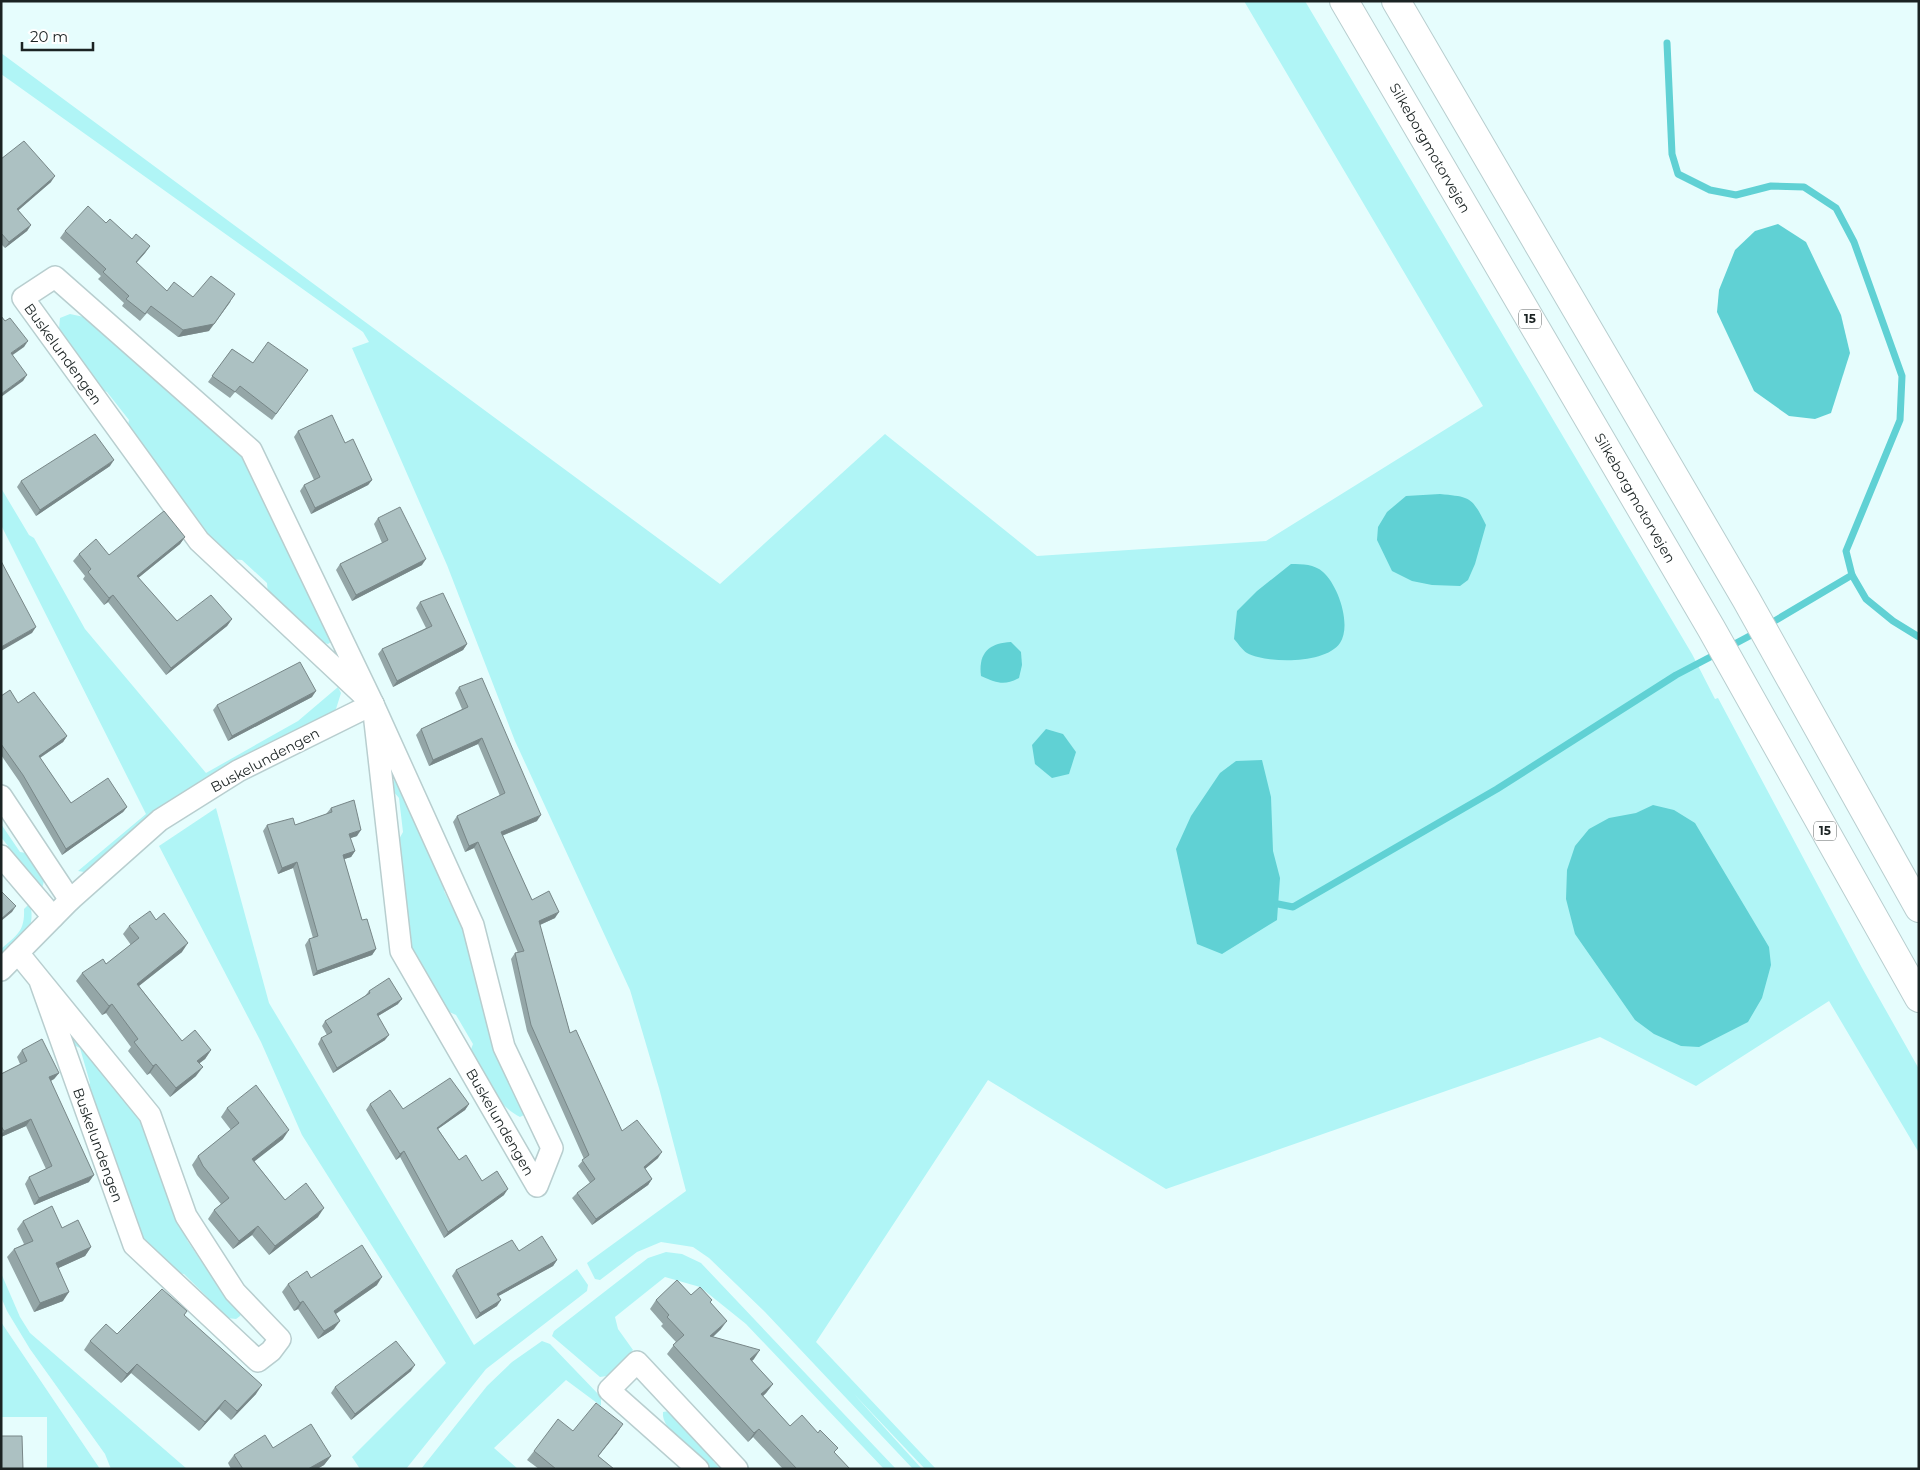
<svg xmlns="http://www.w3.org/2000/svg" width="1920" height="1470" viewBox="0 0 1920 1470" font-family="Montserrat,sans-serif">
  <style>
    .green { fill: #b0f5f6 }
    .water { fill: #60d1d4 }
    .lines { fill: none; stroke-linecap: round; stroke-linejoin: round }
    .stream { stroke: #60d1d4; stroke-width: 7 }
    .street-casing { stroke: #b8cecf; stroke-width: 24 }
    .highway-casing { stroke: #b8cecf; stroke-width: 30 }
    .street { stroke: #fff; stroke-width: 21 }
    .highway { stroke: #fff; stroke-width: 28 }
    .wall { fill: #94a6a7 }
    .shaded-wall { fill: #788788 }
    .building { fill: #acc1c2; stroke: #788788 }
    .labels { text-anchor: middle; stroke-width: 4; stroke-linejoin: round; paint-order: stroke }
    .shield { fill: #fff; stroke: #5f6565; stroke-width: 1 }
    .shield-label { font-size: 12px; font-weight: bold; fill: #1b2323 }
    .street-label { font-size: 14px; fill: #1b2323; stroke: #fff }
  </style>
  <rect width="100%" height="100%" fill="#e6fdfd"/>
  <!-- green -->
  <g class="green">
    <path d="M1244,1H1305L1692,654L1715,699L1718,698L1862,968L1919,1069V1153L1829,1001L1696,1086L1600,1037L1166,1189L988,1080L816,1342L936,1469H925L853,1393L922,1469H913L765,1312L709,1258L693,1247L661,1242L637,1252L600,1280L595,1279L587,1263L686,1191L659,1088L630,990L515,741L447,565L352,348L369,342L363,332L1,74V53L720,584L885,434L1037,556L1266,541L1483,406Z"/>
    <path d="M70,314L84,317L241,448L262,486L259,493L274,524L286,530L334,640L328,644L317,641L268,595L267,583L242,560L231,559L205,534L127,430L129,420L107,392L97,388L64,344L59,329L60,318Z"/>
    <path d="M1,488L29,535L34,538L85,629L206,773L298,721L338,687L341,693L336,709L327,718L98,864L84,872L78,871L146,814L1,525Z"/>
    <path d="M403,776L447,879L444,891L461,925L470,930L528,1113L520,1117C496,1105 483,1077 469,1055L473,1044L456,1015L445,1010L411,947L398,841L403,832L399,798L393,791L392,784L394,780Z"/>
    <path d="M216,808L269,1003L474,1345L577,1269L588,1285L587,1291L578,1298L486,1369L406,1469H360L352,1457L446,1363L302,1135L261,1042L159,846Z"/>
    <path d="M1,824L20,852L32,854C38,865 48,875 42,888L9,858L8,846L1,837Z"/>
    <path d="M30,903C37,932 20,941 1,960V949C17,935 25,931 24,909Z"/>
    <path d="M72,1030L136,1103L189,1231L187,1240L207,1270L217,1273L243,1311L240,1316L236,1319L227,1318L209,1307L208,1298L184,1274L170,1272L142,1243L86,1092L90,1083L80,1048L70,1043L68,1034Z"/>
    <path d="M666,1252L682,1254L701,1263L896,1469H884L746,1324L700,1287L665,1277L615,1317L618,1329L633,1350L607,1376L600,1377L552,1336L554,1331L648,1258Z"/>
    <path d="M1,1273L20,1317L30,1333L187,1469H111L105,1454L30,1349L7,1311L1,1297Z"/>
    <path d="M1,1322L100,1469H47V1417H1Z"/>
    <path d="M542,1341L550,1344L601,1397V1406L566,1380L494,1448L518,1469H421L487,1386L512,1362Z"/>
    <path d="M669,1411L713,1447V1461L720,1469H712C700,1457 660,1430 663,1412Z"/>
  </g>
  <!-- water -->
  <g class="water">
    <path d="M1778,224L1806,242L1841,315L1850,353L1831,413L1815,419L1789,416L1754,391L1717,312L1719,290L1735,250L1755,231Z"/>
    <path d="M1440,494C1471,497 1472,497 1486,525L1475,564L1468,580L1460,586L1432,585L1412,581L1392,571L1377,540L1378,527L1387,512L1406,496Z"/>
    <path d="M1291,564C1303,564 1314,564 1323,572C1338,585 1352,625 1340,643C1326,664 1268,664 1247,653C1242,650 1238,643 1234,639L1237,611L1257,591Z"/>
    <path d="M1011,642L1021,652L1022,665L1019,678C1004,686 997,683 981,676C978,653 989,643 1011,642Z"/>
    <path d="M1046,729L1063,734L1076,752L1069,774L1052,778L1035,764L1032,745Z"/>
    <path d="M1262,760L1271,797L1273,851L1280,878L1277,920L1222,954L1197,944L1176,849L1191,816L1220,773L1236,761Z"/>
    <path d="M1653,805L1674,810L1695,823L1769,947L1771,965L1762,998L1748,1022L1699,1047L1681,1046L1654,1034L1635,1020L1575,934L1566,899L1567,870L1575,846L1589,829L1609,818L1636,813Z"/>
  </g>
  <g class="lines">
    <!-- stream -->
    <g class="stream">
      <path d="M1667,43L1672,154L1678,174L1710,190L1736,195L1771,186L1804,187L1836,208L1854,242L1902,376L1900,420L1846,551L1852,575L1766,626"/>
      <path d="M1852,575L1866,599L1893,621L1919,637"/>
      <path d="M1727,648L1757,632"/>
      <path d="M1278,904L1293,907L1497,789L1676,675L1718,653"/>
    </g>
    <defs>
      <g id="street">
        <path d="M55,277L251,450L373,704L199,541L23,298Z"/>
        <path d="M373,704L473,925L504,1047L552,1148L537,1186L401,951Z"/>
        <path d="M1,796L70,900"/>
        <path d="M1,856L53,917"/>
        <path d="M18,953L150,1115L186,1216L235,1292L280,1339L271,1351L258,1361L134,1245L40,981"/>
        <path d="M1,970L70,900L160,820L238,771L373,704"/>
        <path d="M698,1469L609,1390L637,1362L737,1469"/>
      </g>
      <g id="highway">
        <path d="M1344,1L1711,628L1919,998"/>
        <path d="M1396,1L1746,599L1919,908"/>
      </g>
    </defs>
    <!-- street casing -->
    <use href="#street" class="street-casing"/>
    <!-- highway casing -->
    <use href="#highway" class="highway-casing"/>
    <!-- street -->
    <use href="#street" class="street"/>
    <!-- highway -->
    <use href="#highway" class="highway"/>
  </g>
  <!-- wall -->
  <g class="wall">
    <path d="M1,159L51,182L18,210L31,225L27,231L5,248L1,244Z"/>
    <path d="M106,223L132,239L150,246L145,253L136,263L209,331L178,337L147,313L140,321L122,306L124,303L98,279L101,276L60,238L65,231Z"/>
    <path d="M232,349L253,363L308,370L272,420L235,392L230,398L208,382Z"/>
    <path d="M298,431L345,443L372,480L368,485L311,514L300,491L304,485L314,480L294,437Z"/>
    <path d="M110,466L36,516L17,487L21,481Z"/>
    <path d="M378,518L422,565L352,601L336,570L340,564L382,543L374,524Z"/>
    <path d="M185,537L180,544L138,578L177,621L232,619L227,626L166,675L108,602L104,605L83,579L85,576L73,561L79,554L109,555Z"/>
    <path d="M420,602L467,644L463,650L393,687L378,654L382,649L426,628L416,608Z"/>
    <path d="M459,687L537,821L502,836L532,900L555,918L540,925L570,1033L622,1131L658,1158L645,1169L652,1179L648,1185L592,1225L572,1198L577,1193L590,1183L578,1166L584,1159L527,1031L511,959L515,953H518L474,848L465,852L453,822L457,816L500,796L478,744L429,766L416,735L421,729L462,709L455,693Z"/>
    <path d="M1,696L18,703L67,736L63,742L40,758L71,803L127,807L123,812L62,855L19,781L1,755Z"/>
    <path d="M312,697L228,741L213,710L217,705Z"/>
    <path d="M331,808L357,836L350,838L355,851L351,857L344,859L362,920L376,949L372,955L313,976L305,945L309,939L313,938L293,868L278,874L263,831L267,825H295L326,814Z"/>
    <path d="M129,926L182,952L139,986L182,1041L211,1050L205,1059L199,1063L196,1076L170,1097L150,1073L147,1075L128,1051L131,1047L106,1013L102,1015L76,981L82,973L106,964L131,945L123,934Z"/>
    <path d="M369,991L398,1004L378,1016L385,1040L333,1073L318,1044L321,1038L327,1035L322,1026L325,1021L365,996Z"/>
    <path d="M22,1050L59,1073L54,1079L51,1081L89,1182L34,1205L25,1184L29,1177L46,1169L26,1126L1,1137V1074L20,1064L17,1057Z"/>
    <path d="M370,1104L403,1109L469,1104L465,1110L438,1129L459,1160L482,1181L504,1195L444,1238L400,1157L396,1160L366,1110Z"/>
    <path d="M227,1108L283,1139L254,1161L285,1200L318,1217L269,1255L252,1235L233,1249L208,1219L214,1210L221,1204L197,1175L192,1165L198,1156L231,1130L221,1117Z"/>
    <path d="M23,1221L62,1228L91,1247L85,1256L58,1268L63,1301L34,1312L7,1257L14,1249L24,1244L17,1229Z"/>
    <path d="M519,1251L557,1260L553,1266L498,1296L497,1306L476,1319L452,1276L456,1270Z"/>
    <path d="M311,1278L377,1285L336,1314L334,1329L318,1339L298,1309L294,1311L282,1292L288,1284Z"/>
    <path d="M656,1300L711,1303L721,1329L713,1337L754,1359L752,1361L773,1384L766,1393L763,1396L790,1426L835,1453L850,1469H783L753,1437L748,1442L667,1354L676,1342L661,1326L663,1324L650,1309Z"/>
    <path d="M187,1311L184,1315L256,1394L231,1420L219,1409L199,1431L131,1373L121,1383L84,1350L90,1341L117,1334Z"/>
    <path d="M411,1371L351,1420L331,1393L335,1387Z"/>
    <path d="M573,1431L617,1433L598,1456L614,1469H539L527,1460L534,1451Z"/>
    <path d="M273,1448L331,1456L324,1465L317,1469H231L228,1463L234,1455Z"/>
  </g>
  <!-- shaded-wall -->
  <g class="shaded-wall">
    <path d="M55,176L51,182L13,215L17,209Z"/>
    <path d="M31,225L27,231L5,248L9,242Z"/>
    <path d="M150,246L145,253L131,269L136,262Z"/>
    <path d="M231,301L209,331L178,337L183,330Z"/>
    <path d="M28,341L24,347L7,359L11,353Z"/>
    <path d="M27,375L23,381L1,397V394Z"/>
    <path d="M114,460L110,466L36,516L40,510Z"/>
    <path d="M372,480L368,485L311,514L315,508Z"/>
    <path d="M185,537L180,544L132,583L137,576Z"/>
    <path d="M426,559L422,565L352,601L356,595Z"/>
    <path d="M113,595L108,602L104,605L109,598Z"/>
    <path d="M232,619L227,626L166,675L171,668Z"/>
    <path d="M36,627L32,633L1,651V647Z"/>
    <path d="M467,644L463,650L393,687L397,681Z"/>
    <path d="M316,691L312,697L228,741L232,736Z"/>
    <path d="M67,736L63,742L35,761L39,756Z"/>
    <path d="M482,738L478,744L429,766L433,760Z"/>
    <path d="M127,807L123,812L62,855L66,849Z"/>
    <path d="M541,815L537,821L496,838L501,832Z"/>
    <path d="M361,830L357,836L345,840L349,834Z"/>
    <path d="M478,842L474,848L465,852L469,846Z"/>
    <path d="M355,851L351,857L338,861L343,855Z"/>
    <path d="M297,862L293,868L278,874L282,868Z"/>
    <path d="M16,906L12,912L1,921V919Z"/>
    <path d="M559,912L555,918L535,927L539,921Z"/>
    <path d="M188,943L182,952L131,992L137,984Z"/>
    <path d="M376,949L372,955L313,976L317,971Z"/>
    <path d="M402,999L398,1004L373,1019L377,1014Z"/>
    <path d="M112,1004L106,1013L102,1015L109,1006Z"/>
    <path d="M389,1035L385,1040L333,1073L337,1068Z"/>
    <path d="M211,1050L205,1059L191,1070L197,1061Z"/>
    <path d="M156,1064L150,1073L147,1075L153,1066Z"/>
    <path d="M203,1067L196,1076L170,1097L176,1088Z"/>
    <path d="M59,1073L54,1079L44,1084L49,1077Z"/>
    <path d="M469,1104L465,1110L432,1133L437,1128Z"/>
    <path d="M31,1119L26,1126L1,1137V1135L4,1131Z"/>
    <path d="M289,1130L283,1139L246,1168L252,1159Z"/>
    <path d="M404,1151L400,1157L396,1160L400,1154Z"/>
    <path d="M662,1152L658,1158L640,1173L644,1167Z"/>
    <path d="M94,1175L89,1182L34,1205L39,1198Z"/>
    <path d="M652,1179L648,1185L592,1225L596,1219Z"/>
    <path d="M508,1189L504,1195L444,1238L448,1232Z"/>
    <path d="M324,1208L318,1217L269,1255L275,1246Z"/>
    <path d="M258,1226L252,1235L233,1249L239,1241Z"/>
    <path d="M91,1247L85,1256L50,1272L56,1263Z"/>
    <path d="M557,1260L553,1266L493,1299L497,1294Z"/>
    <path d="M382,1277L377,1285L328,1319L334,1311Z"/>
    <path d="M69,1292L63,1301L34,1312L40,1303Z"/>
    <path d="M501,1300L497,1306L476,1319L480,1313Z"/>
    <path d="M303,1301L298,1309L294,1311L300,1303Z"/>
    <path d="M340,1321L334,1329L318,1339L324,1331Z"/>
    <path d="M727,1321L721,1329L704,1345L710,1336Z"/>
    <path d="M760,1350L754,1359L744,1368L750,1359Z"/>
    <path d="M137,1364L131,1373L121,1383L127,1374Z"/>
    <path d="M415,1365L411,1371L351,1420L355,1414Z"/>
    <path d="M773,1384L766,1393L755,1403L761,1394Z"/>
    <path d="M262,1385L256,1394L231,1420L237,1411Z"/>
    <path d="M225,1400L219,1409L199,1431L205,1422Z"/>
    <path d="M623,1424L617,1433L592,1464L598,1456Z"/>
    <path d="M759,1429L753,1437L748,1442L754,1433Z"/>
    <path d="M331,1456L324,1465L317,1469H308Z"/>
  </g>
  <!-- building -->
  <g class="building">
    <path d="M24,141L55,176L17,209L31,225L9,242L1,233V159Z"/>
    <path d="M88,206L106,223L110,219L132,239L136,234L150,246L136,262L167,291L174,282L193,297L211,276L235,294L214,324L183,330L151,306L145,314L126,299L129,296L103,272L106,269L65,231Z"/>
    <path d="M1,316L5,321L10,318L28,341L11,353L27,375L1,394Z"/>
    <path d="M268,342L308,370L276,414L240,386L235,392L212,376L232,349L253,363Z"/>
    <path d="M332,415L345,443L353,439L372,480L315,508L304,485L320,477L298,431Z"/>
    <path d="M95,434L114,460L40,510L21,481Z"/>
    <path d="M400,507L426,559L356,595L340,564L388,540L378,518Z"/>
    <path d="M164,511L185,537L137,576L177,621L211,595L232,619L171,668L113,595L109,598L88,572L91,569L79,554L96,539L109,555Z"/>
    <path d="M1,561L36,627L1,647Z"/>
    <path d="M443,593L467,644L397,681L382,649L432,626L420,602Z"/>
    <path d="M300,662L316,691L232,736L217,705Z"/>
    <path d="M482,678L541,815L501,832L532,900L549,891L559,912L539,921L570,1033L576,1030L622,1131L637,1120L662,1152L644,1167L652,1179L596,1219L577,1193L595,1179L582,1160L589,1155L531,1025L515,953L524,951L478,842L469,846L457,816L505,793L482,738L433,760L421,729L468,707L459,687Z"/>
    <path d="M10,690L18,703L34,692L67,736L39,756L71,803L108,778L127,807L66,849L23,775L1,744V696Z"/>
    <path d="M354,800L361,830L349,834L355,851L343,855L362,920L367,919L376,949L317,971L309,939L318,936L297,862L282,868L267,825L293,818L295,825L332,812L331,808Z"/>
    <path d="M1,891L16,906L1,919Z"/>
    <path d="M150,911L156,920L164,913L188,943L137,984L182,1041L195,1030L211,1050L197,1061L203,1067L176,1088L156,1064L153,1066L134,1042L138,1039L112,1004L109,1006L82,973L103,959L106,964L139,938L129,926Z"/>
    <path d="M389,978L402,999L377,1014L389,1035L337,1068L321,1038L332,1032L325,1021L370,993L369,991Z"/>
    <path d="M42,1039L59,1073L49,1077L94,1175L39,1198L29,1177L52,1166L31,1119L4,1131L1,1126V1074L27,1061L22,1050Z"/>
    <path d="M450,1078L469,1104L437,1128L459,1160L466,1155L482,1181L497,1171L508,1189L448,1232L404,1151L400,1154L370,1104L390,1090L403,1109Z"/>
    <path d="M256,1085L289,1130L252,1159L285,1200L306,1183L324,1208L275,1246L258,1226L239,1241L214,1210L229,1198L203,1166L198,1156L239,1123L227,1108Z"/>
    <path d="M52,1206L62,1228L78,1220L91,1247L56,1263L69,1292L40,1303L14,1249L33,1241L23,1221Z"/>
    <path d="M542,1236L557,1260L497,1294L501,1300L480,1313L456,1270L512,1240L519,1251Z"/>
    <path d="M362,1245L382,1277L334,1311L340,1321L324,1331L303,1301L300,1303L288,1284L307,1271L311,1278Z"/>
    <path d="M677,1280L691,1295L700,1287L712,1300L710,1302L727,1321L710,1336L760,1350L750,1359L773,1384L761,1394L790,1426L802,1415L818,1433L820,1430L838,1448L834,1452L850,1469H797L759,1429L754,1433L673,1345L684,1335L667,1317L669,1315L656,1300Z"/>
    <path d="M162,1289L187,1311L184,1315L262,1385L237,1411L225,1400L205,1422L137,1364L127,1374L90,1341L106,1324L117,1334Z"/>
    <path d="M396,1341L415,1365L355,1414L335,1387Z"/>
    <path d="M596,1403L623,1424L598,1456L614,1469H556L534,1451L558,1419L573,1431Z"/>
    <path d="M311,1424L331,1456L308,1469H243L234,1455L265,1435L273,1448Z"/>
    <path d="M1,1436H22L23,1469H1Z"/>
  </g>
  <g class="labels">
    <!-- shield labels -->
    <g class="shield">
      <rect x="1519" y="309.5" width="22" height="19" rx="4"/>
      <rect x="1814" y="821.5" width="22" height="19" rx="4"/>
    </g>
    <g class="shield-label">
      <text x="1530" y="323">15</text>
      <text x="1825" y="835">15</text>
    </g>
    <!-- street labels -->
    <g class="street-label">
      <text transform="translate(1430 148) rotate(60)" y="5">Silkeborgmotorvejen</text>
      <text transform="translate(63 354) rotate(54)" y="5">Buskelundengen</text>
      <text transform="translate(1635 498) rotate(60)" y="5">Silkeborgmotorvejen</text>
      <text transform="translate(265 760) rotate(-28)" y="5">Buskelundengen</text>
      <text transform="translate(500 1122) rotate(60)" y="5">Buskelundengen</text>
      <text transform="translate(98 1145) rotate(70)" y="5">Buskelundengen</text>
    </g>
  </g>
  <!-- border -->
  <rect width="1920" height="1470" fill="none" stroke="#1b2323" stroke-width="5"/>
  <!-- scale -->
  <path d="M22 42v8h71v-8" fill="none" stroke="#1b2323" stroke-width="2.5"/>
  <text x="30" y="42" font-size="15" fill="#1b2323" stroke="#ffffff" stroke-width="4" paint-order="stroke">20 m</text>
</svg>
